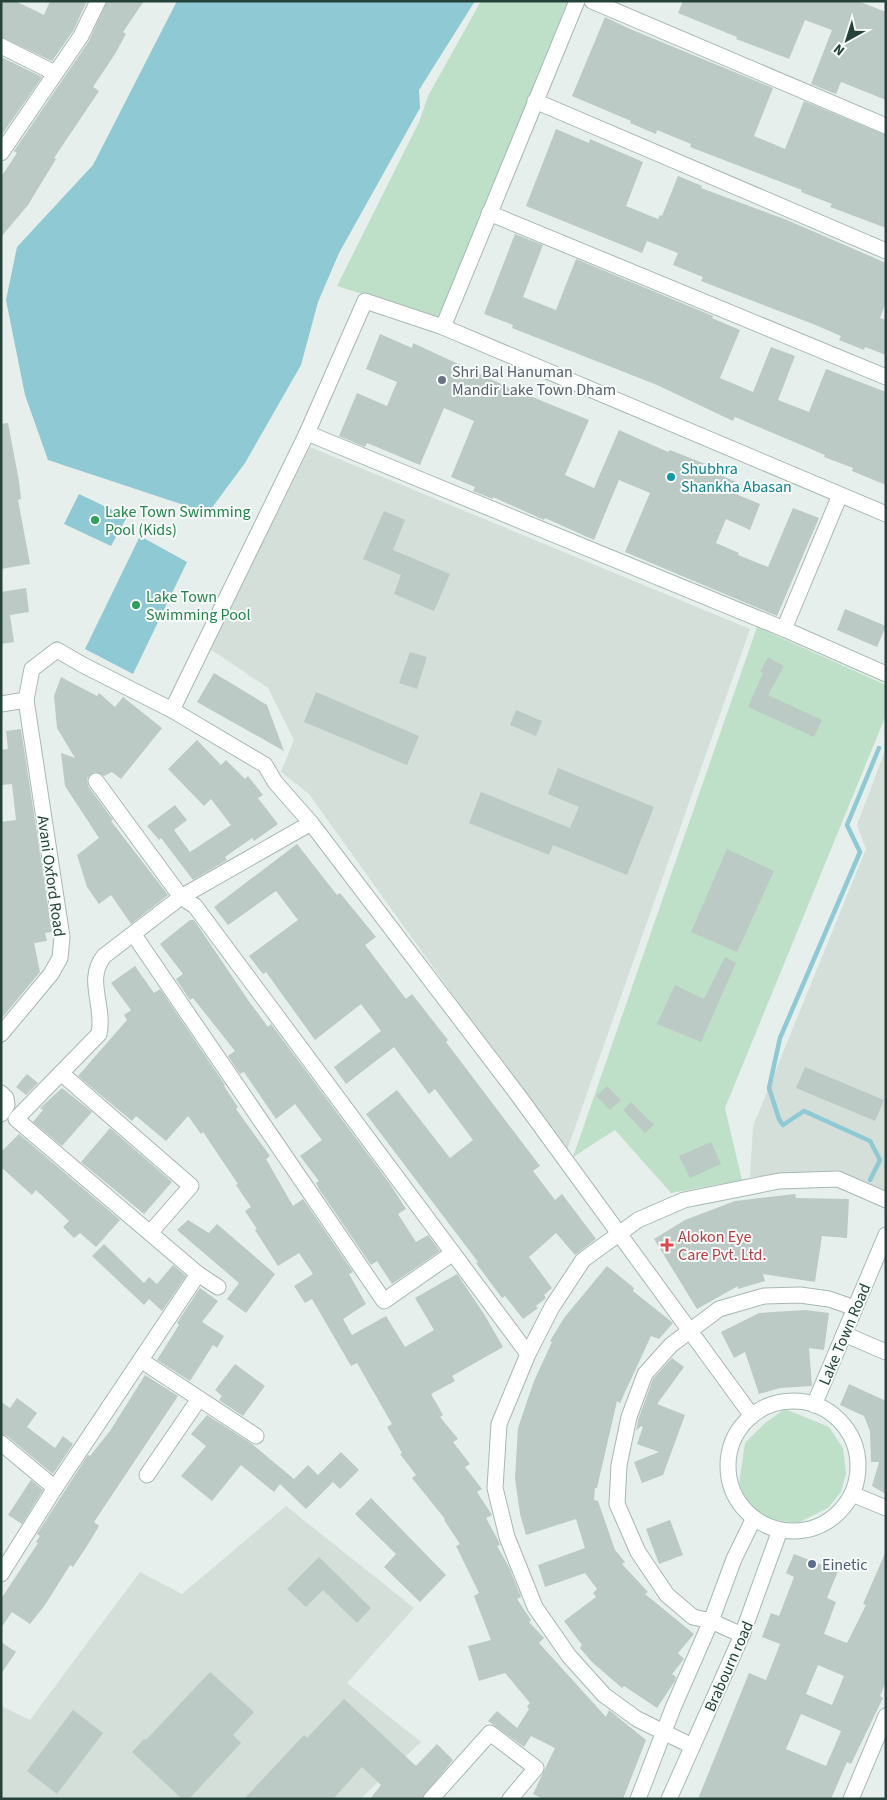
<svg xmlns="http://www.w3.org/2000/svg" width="887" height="1800" viewBox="0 0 887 1800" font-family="'Source Sans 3',sans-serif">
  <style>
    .built { fill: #d4dfda }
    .green { fill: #bfe0c8 }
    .water { fill: #8ec9d4 }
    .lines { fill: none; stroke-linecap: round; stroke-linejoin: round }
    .stream { stroke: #8ec9d4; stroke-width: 4.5 }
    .building { fill: #bbcac4; fill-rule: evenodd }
    .street-casing { stroke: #a8b8b2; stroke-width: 17 }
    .secondary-casing { stroke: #a4bbb3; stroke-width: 17 }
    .street { stroke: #fff; stroke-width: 15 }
    .secondary { stroke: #fff; stroke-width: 15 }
    .worship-dot { fill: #6b7280; stroke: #f7fbf9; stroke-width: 2 }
    .culture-dot { fill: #0f9aa8; stroke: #f7fbf9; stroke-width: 2 }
    .leisure-dot { fill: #2e9e5b; stroke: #f7fbf9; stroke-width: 2 }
    .health-dot { fill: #e0444e; stroke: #f7fbf9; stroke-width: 2 }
    .service-dot { fill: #5c6f8a; stroke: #f7fbf9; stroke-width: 2 }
    .labels { text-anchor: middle; stroke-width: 4; stroke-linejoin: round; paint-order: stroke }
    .worship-label { font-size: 16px; fill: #5b616d; stroke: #f7fbf9; text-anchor: start }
    .culture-label { font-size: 16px; fill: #0d838f; stroke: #f7fbf9; text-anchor: start }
    .leisure-label { font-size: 16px; fill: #27864d; stroke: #f7fbf9; text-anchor: start }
    .street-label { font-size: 16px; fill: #24423a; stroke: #f7fbf9 }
    .health-label { font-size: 16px; fill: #be3a42; stroke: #f7fbf9; text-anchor: start }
    .service-label { font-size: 16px; fill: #4e5e75; stroke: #f7fbf9; text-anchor: start }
  </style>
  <rect width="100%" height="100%" fill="#e6efeb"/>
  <!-- built -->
  <g class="built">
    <path d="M310,447L750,629L566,1153L309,794L281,772L294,740L268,688L210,649Z"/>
    <path d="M886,748V1191L838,1171L750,1177L753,1126L866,849L857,825Z"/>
    <path d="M286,1506L414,1608L347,1683L421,1742L360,1799H1V1706L30,1720L140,1572L182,1594Z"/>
  </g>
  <!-- green -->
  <g class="green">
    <path d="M481,1H568L439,318L337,286L419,122L428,96Z"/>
    <path d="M757,627L886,685V715L725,1108L742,1180L671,1193L615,1130L573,1157Z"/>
    <path d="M785,1409L829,1427L843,1448L846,1474L841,1492L828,1508L798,1523L769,1519L749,1507L739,1484L745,1443L765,1423Z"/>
  </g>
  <!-- water -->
  <g class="water">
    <path d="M177,1H475L419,90L420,108L339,253L318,302L301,365L245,463L208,513L48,460L25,395L6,300L17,247L93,165Z"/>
    <path d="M79,494L127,517L111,546L64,524Z"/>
    <path d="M140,536L187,562L133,674L85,649Z"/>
  </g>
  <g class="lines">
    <!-- stream -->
    <path class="stream" d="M870,1180L880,1160L870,1141L804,1111L783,1125L779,1119L769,1088L780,1038L860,852L847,825L879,748"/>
  </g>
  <!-- building -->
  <g class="building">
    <path d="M1,1H15L44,15L50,1H87L73,31L52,61L1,37Z"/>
    <path d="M107,1H144L123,32L126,34L115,54L93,87L99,91L54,158L56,159L28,205L1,237V177L17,153L14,151L89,41Z"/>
    <path d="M683,1H858L886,12V100L841,82L836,94L811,84L832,30L805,20L789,59L736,39L737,37L678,13Z"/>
    <path d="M605,17L630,29L773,88L754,136L785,149L804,101L886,135V228L830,207L832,204L801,192L802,190L690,147L691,144L657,130L656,134L630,123L631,121L572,96Z"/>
    <path d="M1,57L42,77L1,136Z"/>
    <path d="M556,129L589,143L590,139L643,162L626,206L658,219L660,215L662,216L678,176L702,186L701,188L787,220L886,263V302L880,318L886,320V355L865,347L864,350L839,340L841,336L813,324L701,281L703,277L673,265L678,253L647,241L642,253L526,206Z"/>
    <path d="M515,234L543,245L523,297L556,310L576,259L713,316L712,318L740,330L720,378L753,392L771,347L795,356L778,400L809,412L826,369L886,392V485L852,471L853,468L824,457L825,455L735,417L733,421L657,385L535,337L512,328L513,325L484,314Z"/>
    <path d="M380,334L412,348L413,343L510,388L589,420L565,475L594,488L619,430L668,452L670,450L718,469L716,473L741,484L736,494L760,504L750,530L726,519L716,543L739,553L738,555L768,567L793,508L819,518L777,616L625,552L650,493L619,480L594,540L545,518L544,520L493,497V499L473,491L475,487L451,477L474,421L444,408L420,465L367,443L365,447L339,436L357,393L387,406L397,382L366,369Z"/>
    <path d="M8,423L19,481L21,499L18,500L30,564L1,569V424Z"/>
    <path d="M384,511L405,520L393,550L450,574L434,611L394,594L401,575L363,559Z"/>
    <path d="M26,588L29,612L10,615L14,642L1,644V592Z"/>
    <path d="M845,609L886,626L877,647L837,630Z"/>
    <path d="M410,652L427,657L417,689L399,683Z"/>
    <path d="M768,657L784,666L768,695L822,720L814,737L748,707L763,673L760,672Z"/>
    <path d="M214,673L267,705L284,751L197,702Z"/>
    <path d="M61,677L97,696L99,693L115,707L123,697L162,728L121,779L112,772L104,776L95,772L87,778L88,786L113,820L111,821L168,895L131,924L111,895L99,904L87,887L77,855L99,838L65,786L61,753L75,758L57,728L54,696Z"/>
    <path d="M316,692L419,736L407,765L304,722Z"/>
    <path d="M516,710L542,721L536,736L510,725Z"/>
    <path d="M21,729L52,932L45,933L47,941L34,943L40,972L1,1019V822L16,820L12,784L1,785V750L8,749L6,731Z"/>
    <path d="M197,740L221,765L226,760L245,779L248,776L263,795L258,798L278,824L254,841L252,838L225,857L227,860L193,880L161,838L159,840L147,826L175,805L187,820L174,830L190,852L231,825L211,799L204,806L168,769Z"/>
    <path d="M558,768L654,807L627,875L553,845L549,855L469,823L481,792L570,828L579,807L548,794Z"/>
    <path d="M297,844L337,895L340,893L376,937L365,945L406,999L412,994L448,1040L446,1042L540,1166L533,1171L555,1200L562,1194L596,1239L575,1255L556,1233L529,1257L552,1288L544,1295L546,1298L536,1306L538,1308L523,1319L505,1296L502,1298L476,1263L478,1262L366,1114L397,1090L450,1158L473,1140L435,1089L429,1094L394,1047L346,1084L334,1067L381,1031L361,1004L315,1040L266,972L263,974L249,956L298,920L276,891L228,925L214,907Z"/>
    <path d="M727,849L774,871L737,952L691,932Z"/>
    <path d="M190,920H194L248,1000L268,1027L271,1024L390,1184L406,1209L398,1214L416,1242L428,1235L440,1251L392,1284L377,1261L371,1265L319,1189L316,1183L319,1181L300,1156L322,1140L295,1104L276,1119L244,1072L240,1074L228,1056L235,1051L193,998L190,1000L176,979L183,974L160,944Z"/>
    <path d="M725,957L736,963L701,1042L657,1024L675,985L704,999Z"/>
    <path d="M135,966L154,993L160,989L225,1085L224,1086L238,1107L236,1109L270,1156L266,1159L293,1206L303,1199L353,1272L349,1274L366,1304L343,1319L352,1335L386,1316L405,1347L434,1330L415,1298L457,1274L484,1314L503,1347L452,1376L455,1381L431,1394L443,1415L440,1417L458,1439L453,1442L470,1464L465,1467L482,1489L477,1492L492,1515L486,1518L498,1540L500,1545L497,1546L509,1567L521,1597L517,1599L531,1620L529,1622L544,1638L539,1643L606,1717L609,1710L646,1740L623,1799H543L533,1794L555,1748L531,1736L524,1747L488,1721L497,1711L517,1728L529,1709L527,1706L530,1703L505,1673L479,1681L468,1646L491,1640L474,1596L479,1593L456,1546L460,1544L444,1520L445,1519L412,1478L416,1475L400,1454L402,1453L387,1427L392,1424L357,1363L351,1366L312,1299L305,1303L294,1286L313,1274L299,1253L278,1266L255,1230L257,1229L245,1211L251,1207L236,1185L238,1184L203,1132L201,1134L188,1116L166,1141L136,1116L132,1121L78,1076L127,1020L124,1015L131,1010L111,983Z"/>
    <path d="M805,1067L884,1100L875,1121L796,1088Z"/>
    <path d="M27,1074L38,1083L26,1095L16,1087Z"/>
    <path d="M607,1086L621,1100L610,1110L596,1096Z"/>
    <path d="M62,1088L92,1112L62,1146L33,1122L43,1110L40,1108Z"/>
    <path d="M631,1102L654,1125L645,1133L623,1110Z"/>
    <path d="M110,1128L172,1182L144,1214L81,1162Z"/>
    <path d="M19,1134L120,1220L96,1247L80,1233L74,1238L63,1227L69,1221L36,1190L32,1195L1,1167V1152Z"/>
    <path d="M711,1142L721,1164L690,1178L679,1156Z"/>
    <path d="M795,1194L796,1198L849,1199L847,1238L822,1236L815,1282L763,1274L765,1281L738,1289V1286L697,1309L654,1239L685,1220L735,1201Z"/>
    <path d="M188,1220L209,1233L217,1224L275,1274L246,1313L227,1299L239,1283L177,1230Z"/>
    <path d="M104,1244L144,1283L149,1277L157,1284L173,1265L186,1276L162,1311L149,1299L144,1305L92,1256Z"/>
    <path d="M607,1266L634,1288L633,1291L673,1323L659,1339L651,1336L620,1403L617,1401L597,1488H595L594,1500L598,1501L615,1550L625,1562L622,1564L648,1592L645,1594L694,1634L678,1653L684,1659L672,1674L676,1677L675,1681L657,1708L624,1686L622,1688L592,1662L580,1648L582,1645L564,1621L596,1597L593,1593L597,1589L585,1573L545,1587L538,1565L585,1548L576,1519L526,1535L520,1514L515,1478L518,1428L534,1381L552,1342L550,1341L564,1318Z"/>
    <path d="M200,1288L218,1301L202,1322L224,1336L217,1348L213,1345L190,1381L157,1360L179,1325L177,1323Z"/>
    <path d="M805,1310L829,1313L824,1350L809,1348L812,1386L780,1388L759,1394L745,1352L734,1358L721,1332L759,1313Z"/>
    <path d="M672,1358L684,1367L657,1404L685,1415L663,1475L642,1483L634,1462L659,1452L637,1444L643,1427L641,1426L636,1431L638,1420L653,1379Z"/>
    <path d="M235,1364L265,1386L243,1416L219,1400L222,1396L215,1390Z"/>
    <path d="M145,1375L178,1396L94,1522L99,1526L87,1546L73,1567L70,1565L45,1605L30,1624L12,1612L1,1628V1599L38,1543L36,1542L40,1536L37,1534L88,1455L90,1456L110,1431Z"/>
    <path d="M849,1384L886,1401V1494L872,1486L879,1462H871L870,1431L864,1416L840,1405Z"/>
    <path d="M17,1398L37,1413L27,1427L55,1448L63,1436L73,1444L53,1474L7,1436L1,1434V1402L10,1408Z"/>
    <path d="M207,1415L252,1444L294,1479L308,1465L318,1475L341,1452L359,1470L340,1489L333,1482L306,1509L280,1484L274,1492L241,1465L212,1501L181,1476L206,1446L191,1434Z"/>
    <path d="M31,1480L43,1490L22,1524L8,1515Z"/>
    <path d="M371,1498L446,1575L420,1602L384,1567L396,1554L355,1514Z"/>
    <path d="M670,1520L683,1555L659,1564L646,1529Z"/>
    <path d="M886,1551V1682L880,1696L883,1698L851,1764L847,1762L831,1799H698L749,1673L766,1680L780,1644L762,1637L771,1613L779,1616L794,1577L786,1573L794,1554L838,1571L827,1598L836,1602L824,1634L847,1643L866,1605L863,1604ZM818,1665L844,1676L832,1705L806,1694ZM801,1714L841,1731L826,1766L786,1749Z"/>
    <path d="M319,1557L371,1608L357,1623L323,1590L306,1607L287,1589Z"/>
    <path d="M1,1642L16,1652L1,1674Z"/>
    <path d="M210,1672L254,1712L233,1735L241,1743L189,1799H182L132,1752L144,1739L146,1740Z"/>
    <path d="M344,1699L416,1766L437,1744L453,1760L421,1799H370L381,1785L362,1767L333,1799H244L304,1735L307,1738Z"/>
    <path d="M73,1710L103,1733L57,1794L27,1771Z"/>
  </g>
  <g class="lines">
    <defs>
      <g id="street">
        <path d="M592,1L886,126"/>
        <path d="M1,46L55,73"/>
        <path d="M535,101L886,251"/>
        <path d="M1,153L81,36L98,1"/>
        <path d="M489,213L886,377"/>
        <path d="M443,327L577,1"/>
        <path d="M307,433L784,629L886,674"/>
        <path d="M784,629L840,495"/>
        <path d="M1,704L26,700"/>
        <path d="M172,710L307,433L365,301L443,327L886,514"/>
        <path d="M96,781L181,897L195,906L528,1354"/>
        <path d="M134,935L384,1301L453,1253"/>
        <path d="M1,1034L51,974L60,958L62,937L26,700L32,669L57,650L83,665L172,710L265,765L275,782L311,823L518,1095L752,1416"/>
        <path d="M61,1073L191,1186L150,1233"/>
        <path d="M1,1093L6,1098L7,1105L1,1114"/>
        <path d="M218,1287L198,1274L16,1119L99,1034C105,1005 85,980 104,956L181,897L311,823"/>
        <path d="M844,1334L886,1352"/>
        <path d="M142,1361L256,1436"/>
        <path d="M1,1443L55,1488"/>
        <path d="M147,1475L199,1399"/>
        <path d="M852,1494L886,1508"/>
        <path d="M1,1574L55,1488L198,1274"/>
        <path d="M742,1635L711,1621L693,1617L667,1595L638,1552L617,1504L619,1465L629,1417L645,1374L671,1345L719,1309L764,1296L800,1295L829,1299L855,1308"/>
        <path d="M692,1746L637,1719L604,1695L569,1656L535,1607L507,1537L495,1488L499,1424L528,1354L552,1307L583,1260L638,1220L684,1200L779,1181L838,1179L886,1200"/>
        <path d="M431,1799L490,1733L536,1768L510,1799"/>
        <path d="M851,1799L886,1716"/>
      </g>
      <g id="secondary">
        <circle cx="793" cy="1466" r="65"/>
        <path d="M814,1405L886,1235"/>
        <path d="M638,1799L673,1708L711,1621L734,1559L754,1518"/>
        <path d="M669,1799L742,1635L780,1530"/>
      </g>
    </defs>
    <!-- street casing -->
    <use href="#street" class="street-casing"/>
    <!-- secondary casing -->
    <use href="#secondary" class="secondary-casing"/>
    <!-- street -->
    <use href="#street" class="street"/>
    <!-- secondary -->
    <use href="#secondary" class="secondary"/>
  </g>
  <!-- markers -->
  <circle class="worship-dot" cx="442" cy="380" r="5"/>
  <circle class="culture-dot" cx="671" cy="477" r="5"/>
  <g class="leisure-dot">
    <circle cx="95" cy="520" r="5"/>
    <circle cx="136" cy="605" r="5"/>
  </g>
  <path class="health-dot" d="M664.5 1237.5h5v5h5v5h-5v5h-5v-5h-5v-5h5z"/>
  <circle class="service-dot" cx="812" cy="1564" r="5"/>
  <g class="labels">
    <!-- worship labels -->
    <g class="worship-label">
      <text x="452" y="377">Shri Bal Hanuman<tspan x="452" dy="18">Mandir Lake Town Dham</tspan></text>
    </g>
    <!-- culture labels -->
    <g class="culture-label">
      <text x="681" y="474">Shubhra<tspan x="681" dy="18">Shankha Abasan</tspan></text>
    </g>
    <!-- leisure labels -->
    <g class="leisure-label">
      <text x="105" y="517">Lake Town Swimming<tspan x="105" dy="18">Pool (Kids)</tspan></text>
      <text x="146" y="602">Lake Town<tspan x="146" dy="18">Swimming Pool</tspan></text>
    </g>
    <!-- street labels -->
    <g class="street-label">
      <text transform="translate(52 876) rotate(82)" y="6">Avani Oxford Road</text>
      <text transform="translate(844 1334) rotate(-67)" y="6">Lake Town Road</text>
      <text transform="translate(728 1666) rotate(-66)" y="6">Brabourn road</text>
    </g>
    <!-- health labels -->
    <g class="health-label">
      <text x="678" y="1242">Alokon Eye<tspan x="678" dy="18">Care Pvt. Ltd.</tspan></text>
    </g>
    <!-- service labels -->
    <g class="service-label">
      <text x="822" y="1570">Einetic</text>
    </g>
  </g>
  <!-- border -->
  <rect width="887" height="1800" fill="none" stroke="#24423a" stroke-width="5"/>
  <!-- north arrow -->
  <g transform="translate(847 40) rotate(219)" stroke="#f7fbf9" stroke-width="4" paint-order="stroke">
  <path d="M0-4L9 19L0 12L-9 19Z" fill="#24423a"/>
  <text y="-8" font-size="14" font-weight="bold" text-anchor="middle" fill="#24423a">N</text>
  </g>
</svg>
